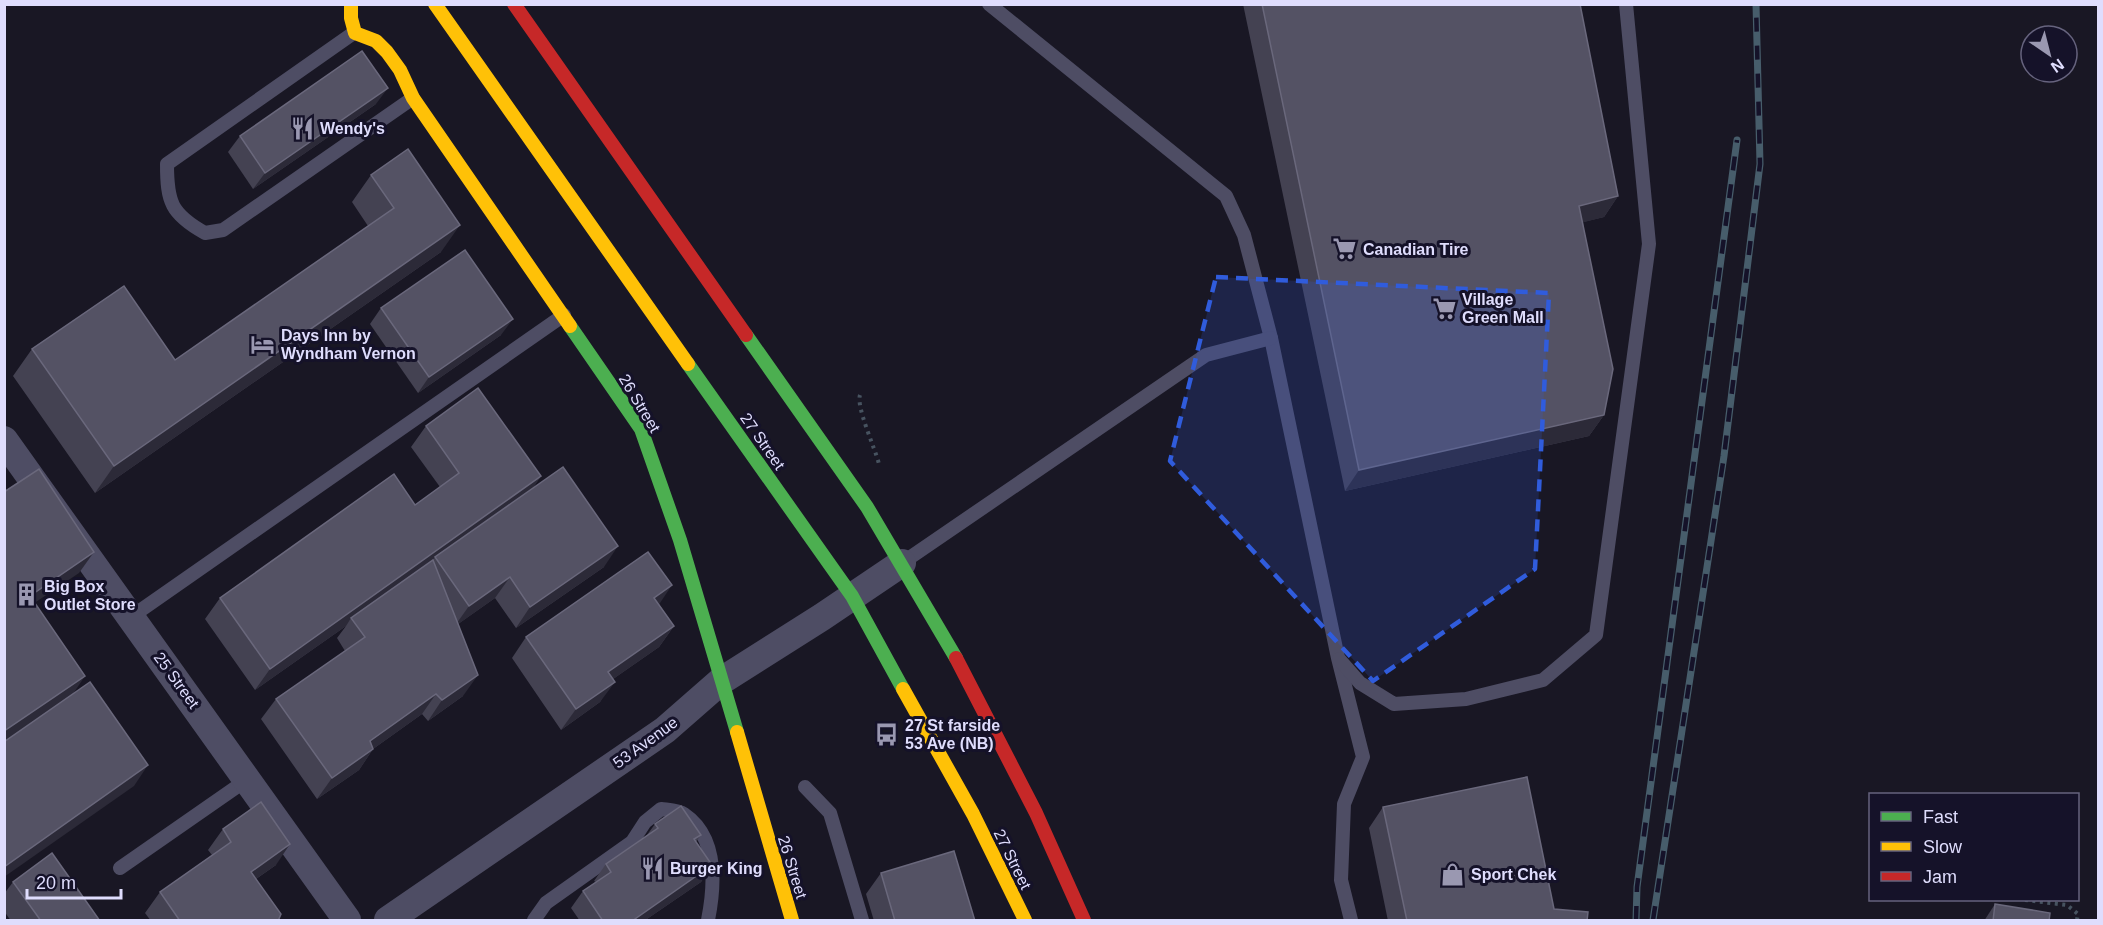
<svg xmlns="http://www.w3.org/2000/svg" width="2103" height="925" viewBox="0 0 2103 925" font-family="Arial,sans-serif">
  <style>
    .lines { fill: none; stroke-linecap: round; stroke-linejoin: round }
    .path { stroke: #475360; stroke-width: 4; stroke-dasharray: 3 4.5; stroke-linecap: butt }
    .lane { stroke: #4e4d64; stroke-width: 14 }
    .street { stroke: #4e4d64; stroke-width: 28 }
    .fast { stroke: #4caf50; stroke-width: 14 }
    .slow { stroke: #ffc107; stroke-width: 14 }
    .jam { stroke: #c62828; stroke-width: 14 }
    .rail-casing { stroke: #475d6b; stroke-width: 7 }
    .rail { stroke: #151229; stroke-width: 4.5; stroke-dasharray: 14; stroke-linecap: butt }
    .wall { fill: #444252 }
    .shaded-wall { fill: #2c2a38 }
    .building { fill: #545264; stroke: #6a687c; stroke-width: 1.5 }
    .marked { fill: #305cdc; fill-opacity: 0.2; stroke: #305cdc; stroke-width: 4.5; stroke-dasharray: 12 8; stroke-linejoin: round }
    .labels { text-anchor: middle; stroke-width: 6; stroke-linejoin: round; paint-order: stroke }
    .poi-label { font-size: 16px; font-weight: bold; fill: #dfddfd; stroke: #151229; text-anchor: start }
    .street-label { font-size: 16px; fill: #dfddfd; stroke: #151229 }
  </style>
  <rect width="100%" height="100%" fill="#191724"/>
  <g class="lines">
    <!-- path -->
    <g class="path">
      <path d="M860,395C856,407 875,448 879,464"/>
      <path d="M2025,900L2067,905L2078,914L2077,920"/>
    </g>
    <!-- lane -->
    <g class="lane">
      <path d="M989,4L1226,196L1244,235L1271,338L1338,658L1363,757L1344,804L1341,880L1351,920"/>
      <path d="M355,32L167,164C167,202 171,214 205,233L223,230L413,98"/>
      <path d="M902,563L1206,355L1271,338"/>
      <path d="M131,617L564,315"/>
      <path d="M1339,659L1360,683L1394,704L1466,699L1543,680L1596,635L1649,244L1626,4"/>
      <path d="M805,787L830,813L862,920"/>
      <path d="M120,868L248,779"/>
      <path d="M534,920L546,903L632,842L645,822L661,809C668,810 678,810 684,814C718,837 715,885 708,920"/>
    </g>
    <!-- street -->
    <g class="street">
      <path d="M4,440L347,920"/>
      <path d="M388,920L665,730L721,681L822,617L902,563"/>
    </g>
    <!-- fast -->
    <g class="fast">
      <path d="M570,326L641,429L680,540L737,732"/>
      <path d="M746,335L867,507L956,658"/>
      <path d="M688,364L852,596L903,689"/>
    </g>
    <!-- slow -->
    <g class="slow">
      <path d="M351,4V18L355,33L376,41L387,52L400,70L413,98L570,326"/>
      <path d="M435,4L688,364"/>
      <path d="M903,689L973,814L1025,920"/>
      <path d="M737,732L792,920"/>
    </g>
    <!-- jam -->
    <g class="jam">
      <path d="M514,4L746,335"/>
      <path d="M956,658L1036,813L1084,920"/>
    </g>
    <defs>
      <g id="rail">
        <path d="M1636,920L1637,887L1737,140"/>
        <path d="M1653,920L1724,456L1760,164L1756,4"/>
      </g>
    </defs>
    <!-- rail casing -->
    <use href="#rail" class="rail-casing"/>
    <!-- rail -->
    <use href="#rail" class="rail"/>
  </g>
  <!-- wall -->
  <g class="wall">
    <path d="M1243,4H1580L1618,196L1604,217L1583,222L1604,415L1589,436L1345,491Z"/>
    <path d="M376,104L253,189L228,152L240,136Z"/>
    <path d="M371,175L441,252L95,493L13,376L32,349L175,360L368,226L352,202Z"/>
    <path d="M381,308L501,335L418,393L370,324Z"/>
    <path d="M426,426L541,476L532,489L604,567L516,628L495,598L458,624L463,696L428,721L422,714L373,749L359,770L317,799L261,719L276,699L345,651L337,638L346,626L255,690L205,619L220,598L415,505L440,487L411,447Z"/>
    <path d="M659,604L674,626L659,647L613,679L600,702L561,730L512,658L526,637Z"/>
    <path d="M1383,807L1554,909L1587,921H1388L1369,828Z"/>
    <path d="M655,824L701,835L696,842L712,865L701,882L644,921H580L571,908L583,891L596,882L594,881L606,864L647,835Z"/>
    <path d="M223,829L276,865L256,879L278,921H151L145,913L160,892L212,855L208,850Z"/>
    <path d="M881,873L975,921H874L866,894Z"/>
    <path d="M13,882L100,921H11L4,911V894Z"/>
    <path d="M1995,904L2049,921H1984Z"/>
  </g>
  <!-- shaded-wall -->
  <g class="shaded-wall">
    <path d="M388,88L376,104L253,189L265,173Z"/>
    <path d="M1618,196L1604,217L1565,227L1579,206Z"/>
    <path d="M460,225L441,252L95,493L114,466Z"/>
    <path d="M513,319L501,335L418,393L429,377Z"/>
    <path d="M1604,415L1589,436L1345,491L1359,470Z"/>
    <path d="M541,476L527,497L435,557L428,567L351,618L346,626L255,690L270,669Z"/>
    <path d="M618,546L604,567L516,628L530,607Z"/>
    <path d="M94,552L79,573L15,616L30,596Z"/>
    <path d="M510,577L495,598L454,627L469,606Z"/>
    <path d="M672,585L658,606L654,598Z"/>
    <path d="M674,626L659,647L593,693L608,672Z"/>
    <path d="M478,675L463,696L428,721L442,700Z"/>
    <path d="M85,676L71,697L4,742V731Z"/>
    <path d="M615,682L600,702L561,730L576,709Z"/>
    <path d="M436,694L422,714L373,749L359,770L317,799L332,778L370,741Z"/>
    <path d="M148,765L134,786L4,877V867Z"/>
    <path d="M290,844L276,865L237,892L251,872Z"/>
    <path d="M712,865L701,882L644,921H632Z"/>
  </g>
  <!-- building -->
  <g class="building">
    <path d="M1262,4H1580L1618,196L1579,206L1613,369L1604,415L1359,470Z"/>
    <path d="M362,51L388,88L265,173L240,136Z"/>
    <path d="M408,149L460,225L114,466L32,349L124,286L175,360L394,208L371,175Z"/>
    <path d="M465,250L513,319L429,377L381,308Z"/>
    <path d="M478,388L541,476L270,669L220,598L394,474L415,505L459,473L426,426Z"/>
    <path d="M563,467L618,546L530,607L510,577L469,606L435,557Z"/>
    <path d="M39,469L94,552L30,596L85,676L4,731V492Z"/>
    <path d="M648,552L672,585L654,598L674,626L608,672L615,682L576,709L526,637Z"/>
    <path d="M433,560L478,675L442,700L436,694L370,741L373,749L332,778L276,699L365,637L351,618Z"/>
    <path d="M90,682L148,765L4,867V742Z"/>
    <path d="M1527,777L1554,909L1588,912L1587,921H1407L1383,807Z"/>
    <path d="M261,802L290,844L251,872L281,914L278,921H180L160,892L231,842L223,829Z"/>
    <path d="M681,806L701,835L694,839L712,865L632,921H603L583,891L611,872L606,864L658,828L655,824Z"/>
    <path d="M954,851L975,921H895L881,873Z"/>
    <path d="M52,853L100,921H41L13,882Z"/>
    <path d="M1995,904L2050,913L2049,921H1993Z"/>
  </g>
  <!-- marked area -->
  <path class="marked" d="M1216,277L1549,293L1535,569L1373,681L1170,461Z"/>
  <!-- icons -->
  <defs>
    <symbol id="restaurant-bare" viewBox="-9 -9 18 18"><path d="M-5-6h1v4h1v-4h1v4h1v-4h1v5L-1.5 .5V6h-2V.5L-5-1ZM5-6V6H3V1.5H1.5Q1.5-4 5-6Z" fill="#9a98b1" stroke="#151229" stroke-width="2.5" paint-order="stroke"/></symbol>
    <symbol id="supermarket-bare" viewBox="-9 -9 18 18"><path d="M-6-5.5h2.5l.6 2H6L4.5 2H-2.5L-4.4-4H-6ZM-1.5 3.2a1.3 1.3 0 1 0 .1 0ZM3 3.2a1.3 1.3 0 1 0 .1 0Z" fill="#9a98b1" stroke="#151229" stroke-width="2.5" paint-order="stroke"/></symbol>
    <symbol id="hotel-bare" viewBox="-9 -9 18 18"><path d="M-6-4.5h1.5V1H6V5H4.5V3h-9V5H-6ZM-4 0a1.8 1.8 0 1 1 3.6 0ZM.5 0V-2.5h3Q6-2.5 6 0Z" fill="#9a98b1" stroke="#151229" stroke-width="2.5" paint-order="stroke"/></symbol>
    <symbol id="building-bare" viewBox="-9 -9 18 18"><path d="M-4-6H4V6H1V3H-1V6H-4ZM-2.5-4.3h1.7v1.8h-1.7ZM.8-4.3h1.7v1.8H.8ZM-2.5-1h1.7V.8h-1.7ZM.8-1h1.7V.8H.8Z" fill="#9a98b1" stroke="#151229" stroke-width="2.5" paint-order="stroke"/></symbol>
    <symbol id="bus-bare" viewBox="-9 -9 18 18"><path d="M-5-6H5V4H4V6H2V4H-2V6H-4V4H-5ZM-3.5-4V0h7V-4ZM-3.5 1.2v1.5H-2V1.2ZM2 1.2v1.5H3.5V1.2Z" fill="#9a98b1" stroke="#151229" stroke-width="2.5" paint-order="stroke"/></symbol>
    <symbol id="shop-bare" viewBox="-9 -9 18 18"><path d="M-5-2.5h2.3a2.7 3.5 0 0 1 5.4 0H5L5.5 6h-11ZM-1.5-2.5h3a1.5 2.3 0 0 0-3 0Z" fill="#9a98b1" stroke="#151229" stroke-width="2.5" paint-order="stroke"/></symbol>
  </defs>
  <g fill-rule="evenodd">
    <use href="#restaurant-bare" x="286" y="112" width="33" height="33"/>
    <use href="#supermarket-bare" x="1328" y="232" width="33" height="33"/>
    <use href="#supermarket-bare" x="1428" y="292" width="33" height="33"/>
    <use href="#hotel-bare" x="246" y="328" width="33" height="33"/>
    <use href="#building-bare" x="10" y="578" width="33" height="33"/>
    <use href="#bus-bare" x="870" y="718" width="33" height="33"/>
    <use href="#restaurant-bare" x="636" y="852" width="33" height="33"/>
    <use href="#shop-bare" x="1436" y="858" width="33" height="33"/>
  </g>
  <g class="labels">
    <!-- poi labels -->
    <g class="poi-label">
      <text x="320" y="134">Wendy's</text>
      <text x="1363" y="255">Canadian Tire</text>
      <text x="1462" y="305">Village<tspan x="1462" dy="18">Green Mall</tspan></text>
      <text x="281" y="341">Days Inn by<tspan x="281" dy="18">Wyndham Vernon</tspan></text>
      <text x="44" y="592">Big Box<tspan x="44" dy="18">Outlet Store</tspan></text>
      <text x="905" y="731">27 St farside<tspan x="905" dy="18">53 Ave (NB)</tspan></text>
      <text x="670" y="874">Burger King</text>
      <text x="1471" y="880">Sport Chek</text>
    </g>
    <!-- street labels -->
    <g class="street-label">
      <text transform="translate(640 403) rotate(59)" y="6">26 Street</text>
      <text transform="translate(763 441) rotate(55)" y="6">27 Street</text>
      <text transform="translate(177 680) rotate(54)" y="6">25 Street</text>
      <text transform="translate(645 742) rotate(-36)" y="6">53 Avenue</text>
      <text transform="translate(1013 859) rotate(64)" y="6">27 Street</text>
      <text transform="translate(793 867) rotate(73)" y="6">26 Street</text>
    </g>
  </g>
  <!-- border -->
  <rect width="2103" height="925" fill="none" stroke="#dfddfd" stroke-width="12"/>
  <!-- legend -->
  <rect x="1869" y="793" width="210" height="108" fill="#151229" stroke="#66637e" stroke-width="1.5"/>
  <rect x="1881" y="812" width="30" height="9" fill="#4caf50" stroke="#66637e" stroke-width="1.5"/>
  <text x="1923" y="823" font-size="18" fill="#dfddfd">Fast</text>
  <rect x="1881" y="842" width="30" height="9" fill="#ffc107" stroke="#66637e" stroke-width="1.5"/>
  <text x="1923" y="853" font-size="18" fill="#dfddfd">Slow</text>
  <rect x="1881" y="872" width="30" height="9" fill="#c62828" stroke="#66637e" stroke-width="1.5"/>
  <text x="1923" y="883" font-size="18" fill="#dfddfd">Jam</text>
  <!-- north arrow -->
  <g transform="translate(2049 54) rotate(145)"><circle r="28" fill="#151229" stroke="#66637e" stroke-width="1.5"/>
  <path d="M0-4.5L10 22L0 15L-10 22Z" fill="#9a98b1"/>
  <text y="-9" font-size="16" font-weight="bold" text-anchor="middle" fill="#dfddfd">N</text>
  </g>
  <!-- scale -->
  <path d="M27 889v9h94v-9" fill="none" stroke="#dfddfd" stroke-width="3"/>
  <text x="36" y="889" font-size="18" fill="#dfddfd" stroke="#151229" stroke-width="4.5" paint-order="stroke">20 m</text>
</svg>
